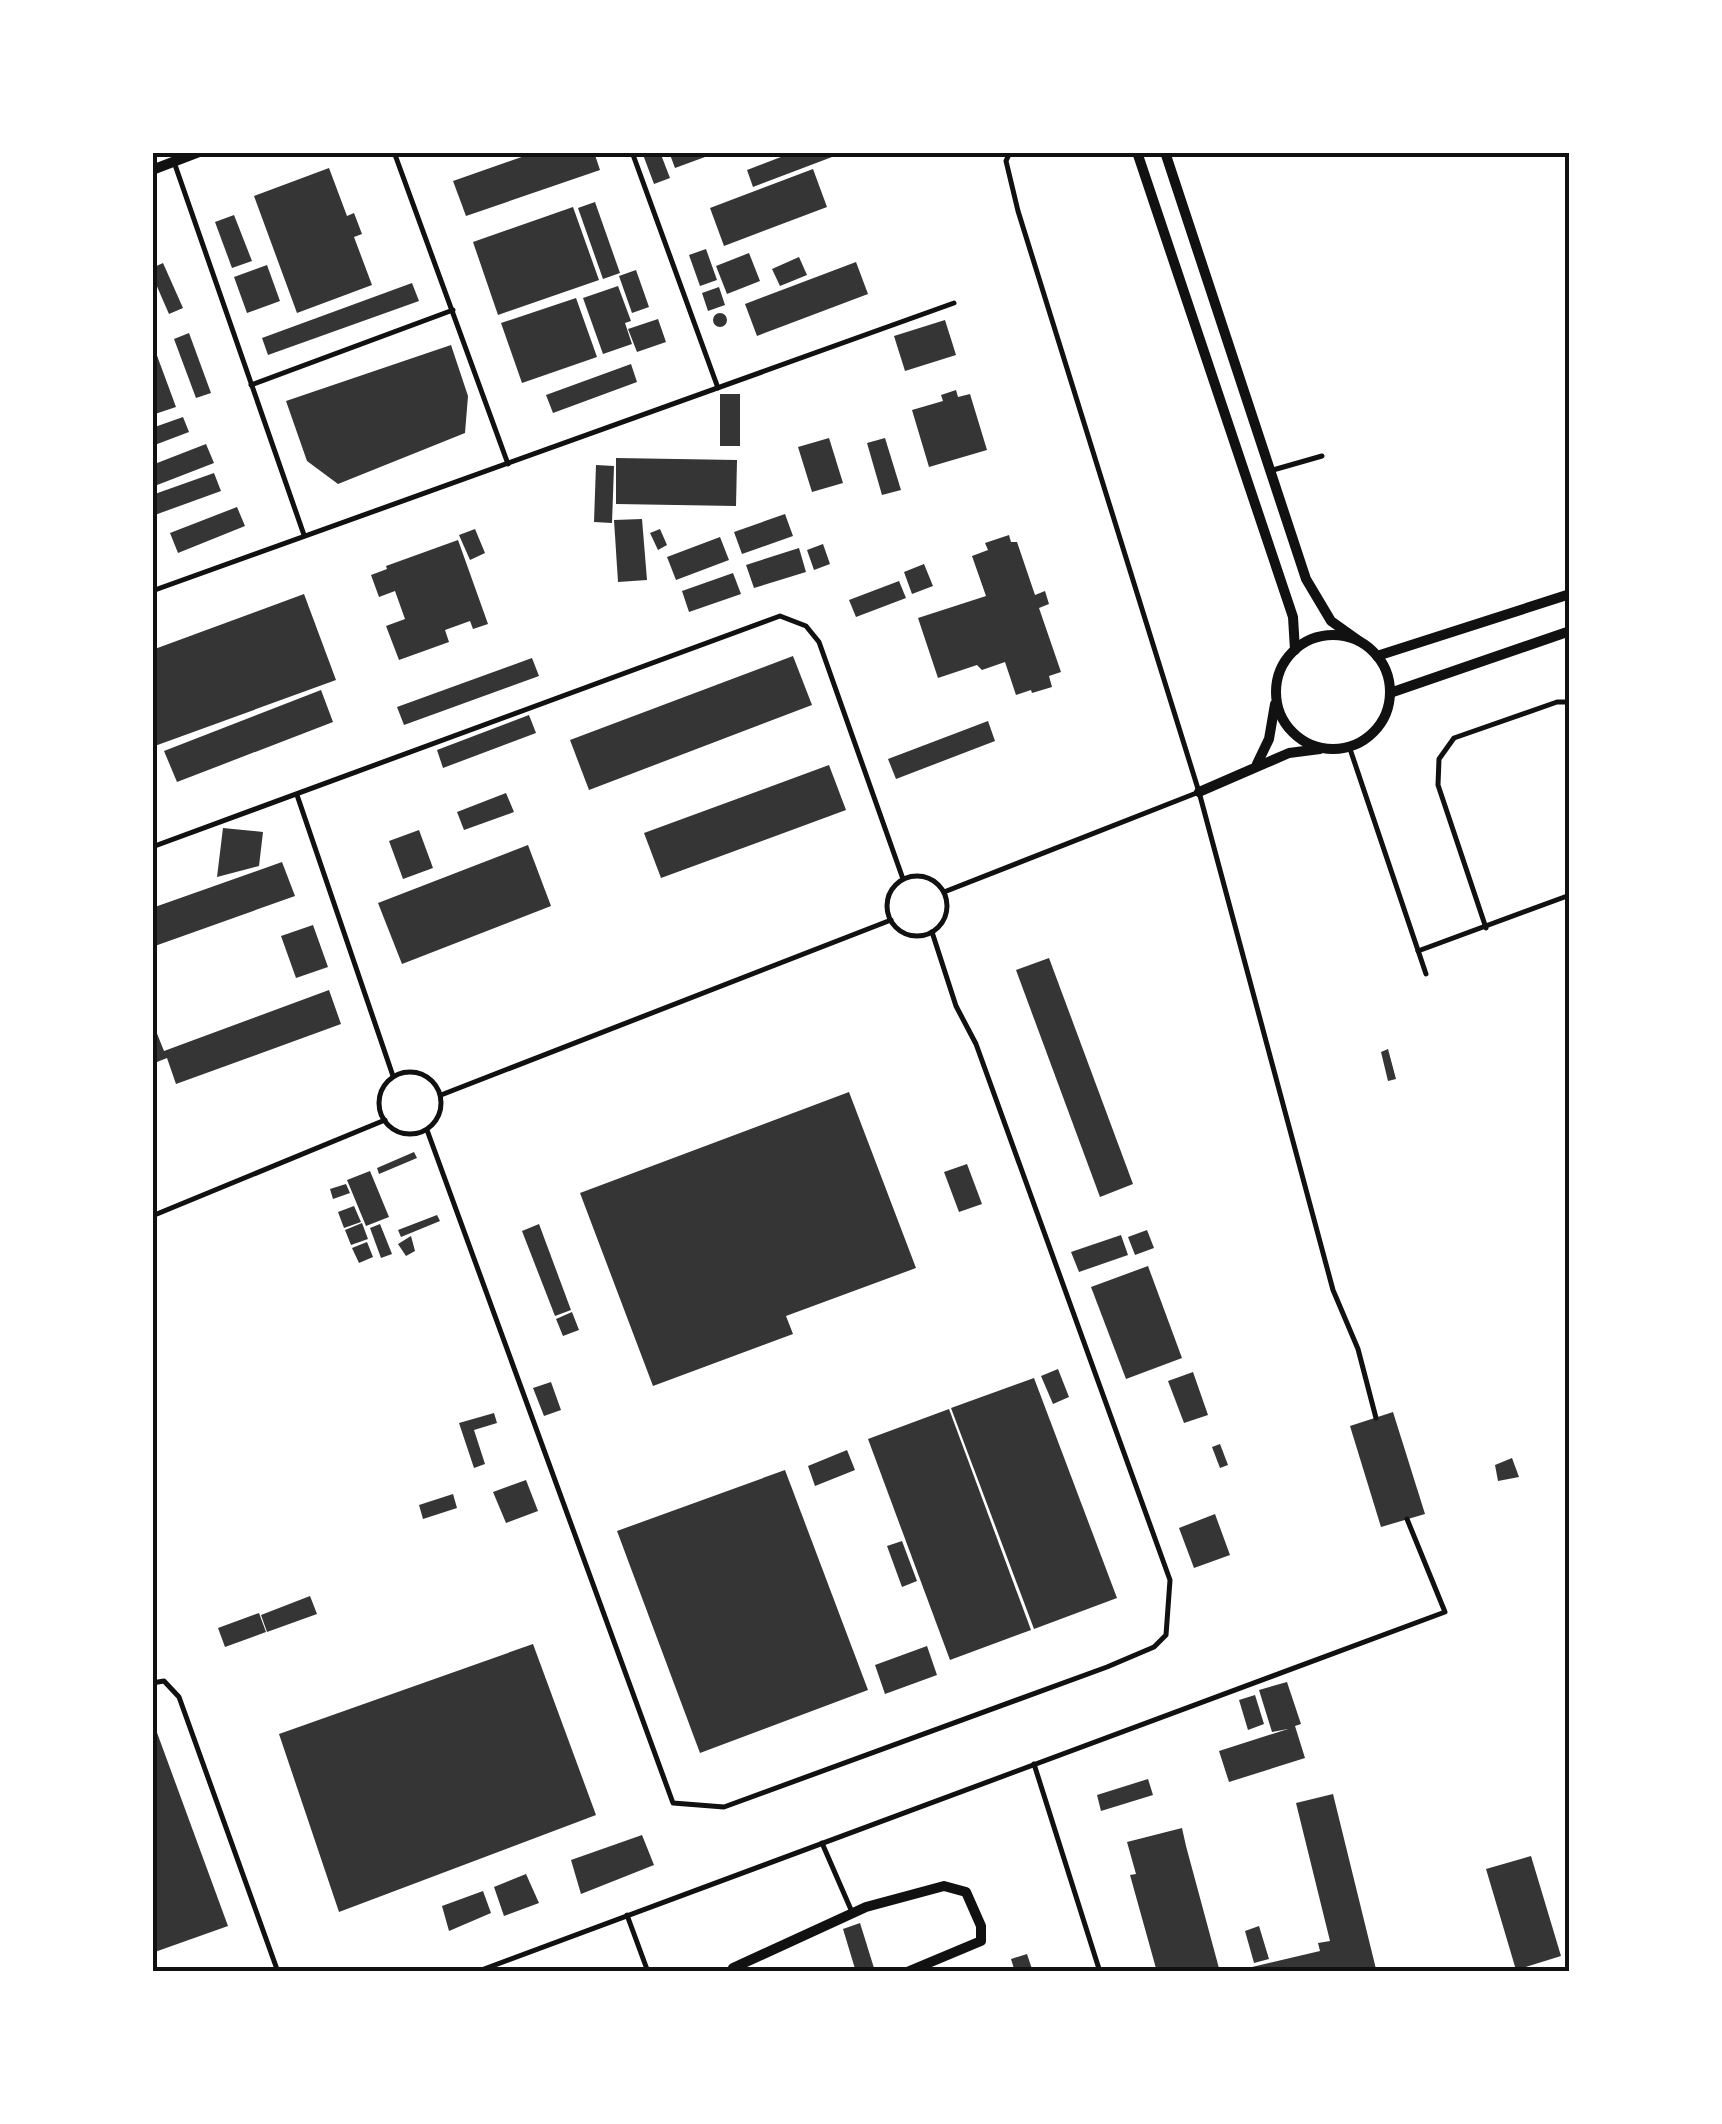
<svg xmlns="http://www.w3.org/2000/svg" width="1722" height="2124" viewBox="0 0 1722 2124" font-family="'Space Grotesk',sans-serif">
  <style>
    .building { fill: #353535 }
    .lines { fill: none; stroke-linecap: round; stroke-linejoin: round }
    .service { stroke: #111; stroke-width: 5 }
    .minor { stroke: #111; stroke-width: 10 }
    .neatline { fill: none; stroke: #111; stroke-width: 4 }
  </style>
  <rect width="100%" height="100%" fill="#fff"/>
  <!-- building -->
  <g class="building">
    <path d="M536,152H594L600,170L466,216L453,181Z"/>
    <path d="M642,152H660L670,178L654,184Z"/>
    <path d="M669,152H704L705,157L675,168Z"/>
    <path d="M794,152H830L832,157L753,187L747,170Z"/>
    <path d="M329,168L347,216L354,213L362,234L354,237L372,285L297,313L254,196Z"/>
    <path d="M813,169L827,207L724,246L710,208Z"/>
    <path d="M595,202L620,273L603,279L578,208Z"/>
    <path d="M573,207L599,280L498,315L473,242Z"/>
    <path d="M234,215L252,261L232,268L215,222Z"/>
    <path d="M706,249L717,280L700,286L689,255Z"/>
    <path d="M749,253L760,281L727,294L716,266Z"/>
    <path d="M799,257L807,275L780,286L772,269Z"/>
    <path d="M856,262L868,294L757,336L745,304Z"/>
    <path d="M163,263L183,308L169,314L152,275V268Z"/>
    <path d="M267,265L280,301L247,313L234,277Z"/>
    <path d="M636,270L649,307L632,313L619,276Z"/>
    <path d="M412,283L419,301L268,355L262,338Z"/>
    <path d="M618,286L631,321L625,323L632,344L603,354L583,298Z"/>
    <path d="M719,287L725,305L708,311L702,293Z"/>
    <path d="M576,298L597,357L522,383L501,323Z"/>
    <circle cx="720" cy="320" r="7"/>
    <path d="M658,319L666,342L637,352L628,329Z"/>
    <path d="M945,320L956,355L905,371L894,336Z"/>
    <path d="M189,333L211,393L196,398L174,339Z"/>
    <path d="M152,342L176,407L152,415Z"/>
    <path d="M451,345L468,396L465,433L338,484L307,461L286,401Z"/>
    <path d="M631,364L637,382L553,413L546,395Z"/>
    <path d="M956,390L958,397L970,394L987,450L929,467L912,410L943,401L941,395Z"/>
    <rect x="720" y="394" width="20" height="52"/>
    <path d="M183,417L189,432L152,446V428Z"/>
    <path d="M829,438L843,483L812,492L798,447Z"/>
    <path d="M885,438L901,490L882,495L867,443Z"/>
    <path d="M206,444L214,463L152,487V465Z"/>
    <path d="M616,458L737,460L736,506L616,504Z"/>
    <path d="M596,465L614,466L612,523L594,522Z"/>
    <path d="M214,473L221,491L152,516V495Z"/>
    <path d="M237,507L245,526L178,553L170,533Z"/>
    <path d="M785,514L793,536L742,554L734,532Z"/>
    <path d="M642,519L647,580L618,582L614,520Z"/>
    <path d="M475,529L485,553L470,560L459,535Z"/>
    <path d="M660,529L667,545L658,550L650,533Z"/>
    <path d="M1009,535L1011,542H1017L1035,595L1045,591L1049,604L1039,608L1061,672L1049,676L1052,687L1032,693L1031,690L1016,695L1005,662L982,670L977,665L938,678L918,618L986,596L972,556L988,550L985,543Z"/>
    <path d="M720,537L729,560L676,580L667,557Z"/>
    <path d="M458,540L488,624L473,629L470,621L445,630L449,642L399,660L386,626L405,619L395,591L379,597L371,575L387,569L386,566Z"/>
    <path d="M823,544L830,564L814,570L807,550Z"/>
    <path d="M799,548L806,572L754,588L746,565Z"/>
    <path d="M924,564L933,586L912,594L904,572Z"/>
    <path d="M733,573L741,594L689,612L682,591Z"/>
    <path d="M899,581L906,598L856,617L849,600Z"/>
    <path d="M304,594L336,680L152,747V650Z"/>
    <path d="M793,656L812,705L589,790L570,740Z"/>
    <path d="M532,658L539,676L404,725L397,707Z"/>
    <path d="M321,690L333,722L177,782L164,751Z"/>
    <path d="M529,715L536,733L443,768L437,750Z"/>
    <path d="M988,721L995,741L896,779L888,759Z"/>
    <path d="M829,765L846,810L661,878L644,833Z"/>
    <path d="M506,793L514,812L464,830L457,812Z"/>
    <path d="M223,828L263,832L259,866L217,877Z"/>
    <path d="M419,830L433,868L403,879L389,841Z"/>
    <path d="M528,845L551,906L402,964L378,903Z"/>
    <path d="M282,862L295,896L152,947V908Z"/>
    <path d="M313,925L328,967L296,978L281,936Z"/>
    <path d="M1049,958L1133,1184L1100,1197L1016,970Z"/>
    <path d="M329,990L341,1024L176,1084L167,1058L152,1064V1021L164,1051Z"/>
    <path d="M1388,1049L1396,1079L1388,1081L1381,1052Z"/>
    <path d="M849,1092L916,1268L786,1316L793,1334L653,1386L580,1193Z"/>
    <path d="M414,1152L417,1158L379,1174L377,1168Z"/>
    <path d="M967,1164L982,1204L959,1212L944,1172Z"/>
    <path d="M370,1171L389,1217L366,1226L347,1180Z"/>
    <path d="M346,1184L350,1193L333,1199L330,1189Z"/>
    <path d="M354,1206L361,1222L344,1228L338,1212Z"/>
    <path d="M437,1215L440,1221L401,1237L398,1230Z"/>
    <path d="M362,1223L368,1239L351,1245L345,1230Z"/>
    <path d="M380,1224L392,1254L381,1258L370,1228Z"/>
    <path d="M539,1224L571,1310L555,1316L522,1231Z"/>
    <path d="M1147,1230L1154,1248L1135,1255L1128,1237Z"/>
    <path d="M1121,1235L1128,1255L1079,1272L1071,1252Z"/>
    <path d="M411,1236L415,1251L406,1256L398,1244Z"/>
    <path d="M367,1242L373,1257L359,1263L352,1248Z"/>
    <path d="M1148,1266L1182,1358L1126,1379L1091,1287Z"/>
    <path d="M572,1312L579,1330L563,1336L556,1319Z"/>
    <path d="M1058,1369L1069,1397L1053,1404L1041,1376Z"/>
    <path d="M1193,1372L1208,1415L1184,1423L1168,1381Z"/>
    <path d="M1034,1378L1117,1598L1034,1629L951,1408Z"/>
    <path d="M551,1382L561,1410L544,1416L533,1388Z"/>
    <path d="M949,1409L1031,1630L950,1660L868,1439Z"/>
    <path d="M1393,1412L1425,1514L1381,1527L1350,1426Z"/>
    <path d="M494,1413L497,1423L474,1430L485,1464L474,1468L459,1423Z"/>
    <path d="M1220,1444L1228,1465L1220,1468L1212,1447Z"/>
    <path d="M847,1450L855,1470L815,1486L808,1466Z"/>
    <path d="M1512,1458L1519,1477L1498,1481L1495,1465Z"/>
    <path d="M785,1470L868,1690L700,1753L617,1531Z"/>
    <path d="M526,1480L538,1511L506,1523L493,1492Z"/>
    <path d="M453,1494L457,1508L423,1519L419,1505Z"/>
    <path d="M1215,1514L1230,1555L1194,1568L1179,1528Z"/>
    <path d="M902,1541L917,1581L902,1587L887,1546Z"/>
    <path d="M310,1596L317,1614L267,1632L261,1615Z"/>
    <path d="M259,1613L266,1632L225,1647L218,1628Z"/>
    <path d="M533,1644L596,1815L339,1912L279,1734Z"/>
    <path d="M927,1646L937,1675L885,1694L875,1665Z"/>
    <path d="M1287,1682L1301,1724L1295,1726L1305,1758L1229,1782L1219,1751L1288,1729L1272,1732L1259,1690Z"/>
    <path d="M1255,1695L1264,1724L1248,1730L1239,1700Z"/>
    <path d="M152,1719L228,1926L152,1953Z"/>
    <path d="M1148,1779L1153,1795L1101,1811L1097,1795Z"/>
    <path d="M1333,1794L1376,1969L1253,1972L1252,1967L1320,1951L1318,1943L1330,1941L1296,1803Z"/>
    <path d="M1182,1828L1186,1846L1220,1972H1157L1130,1875L1136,1874L1127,1842Z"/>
    <path d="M642,1835L654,1865L581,1894L571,1860Z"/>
    <path d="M1531,1856L1561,1956L1516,1970L1486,1869Z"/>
    <path d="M526,1874L539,1903L504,1916L494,1887Z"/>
    <path d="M483,1891L491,1913L449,1931L442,1906Z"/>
    <path d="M860,1923L874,1968L856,1972L843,1929Z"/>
    <path d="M1259,1926L1269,1959L1254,1963L1245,1931Z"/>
    <path d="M1027,1954L1033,1972H1015L1011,1959Z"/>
  </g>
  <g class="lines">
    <!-- service -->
    <g class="service">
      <path d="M394,152L508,464"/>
      <path d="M632,152L718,388"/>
      <path d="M1010,152L1006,161L1018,211L1199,792L1333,1290L1358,1349L1376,1418"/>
      <path d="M174,162L304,535"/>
      <path d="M251,385L453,310"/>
      <path d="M1273,470L1322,456"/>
      <path d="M152,591L954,303"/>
      <path d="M1349,746L1426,974"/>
      <path d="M297,795L393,1076"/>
      <path d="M152,847L780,616L806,626L819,642L903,879"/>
      <circle cx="917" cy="906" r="30"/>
      <path d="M944,892L1199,792"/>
      <path d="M1486,928L1438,785L1439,759L1454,738L1557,702H1570"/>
      <path d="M1418,951L1570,895"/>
      <circle cx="410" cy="1103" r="31"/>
      <path d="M441,1095L891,920"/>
      <path d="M427,1130L673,1803L724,1807L1107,1667L1154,1647L1166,1635L1170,1580L976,1044L956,1006L932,932"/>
      <path d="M152,1216L385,1120"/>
      <path d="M152,1683L164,1681L179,1697L278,1972"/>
      <path d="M1034,1764L1100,1972"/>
      <path d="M822,1843L852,1912"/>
      <path d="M627,1915L648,1972"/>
      <path d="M476,1972L1445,1612L1407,1519"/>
    </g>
    <!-- minor -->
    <g class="minor">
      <path d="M1137,152L1293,617L1295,650"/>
      <path d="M1165,152L1306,579L1331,621L1359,641"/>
      <path d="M152,170L199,152"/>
      <circle cx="1333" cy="692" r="57"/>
      <path d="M1377,656L1570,594"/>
      <path d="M1390,693L1570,631"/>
      <path d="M1257,764L1269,739L1275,704"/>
      <path d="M1199,792L1289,753L1320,749"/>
      <path d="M734,1972L733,1968L866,1907L944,1886L966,1892L981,1926V1941L907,1972"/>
    </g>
  </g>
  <!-- border -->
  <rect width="1722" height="2124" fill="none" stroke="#ffffff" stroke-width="310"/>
  <rect x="155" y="155" width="1412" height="1814" class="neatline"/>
</svg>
